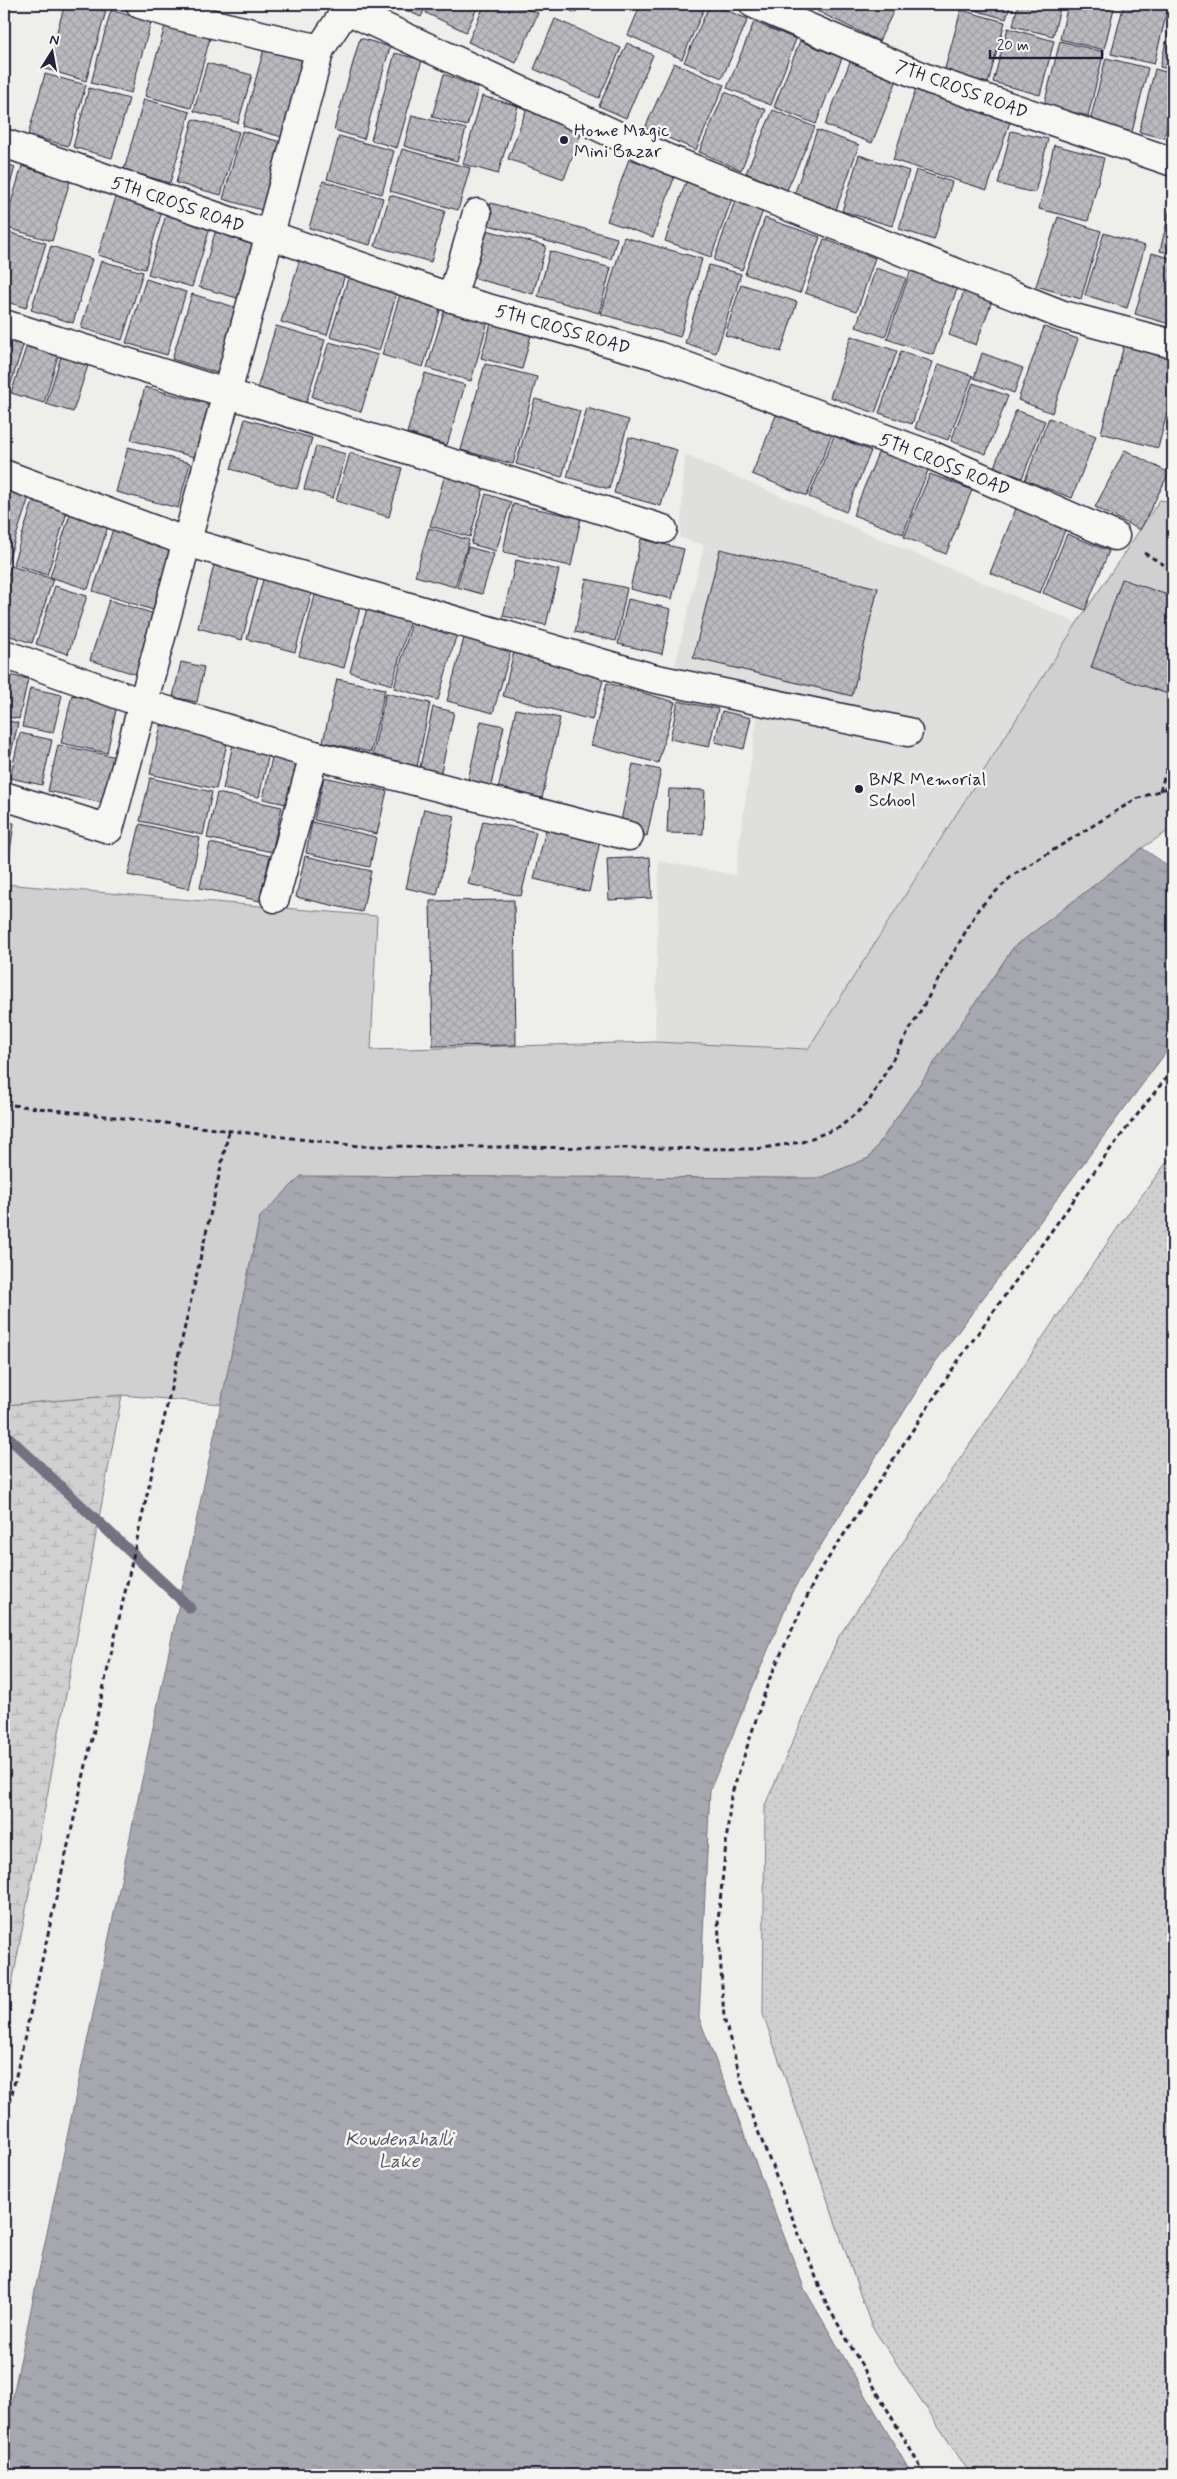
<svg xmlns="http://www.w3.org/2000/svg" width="1177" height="2479" viewBox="0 0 1177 2479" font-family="Mynerve,sans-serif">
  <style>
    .built { fill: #dfdfde }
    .grass { fill: url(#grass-dots); stroke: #797986 }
    .wetland { fill: url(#wetland-marsh); stroke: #797986 }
    .park { fill: #d0d0d1; stroke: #797986 }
    .water { fill: url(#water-ripples); stroke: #727281 }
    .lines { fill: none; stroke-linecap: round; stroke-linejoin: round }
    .stream { stroke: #727281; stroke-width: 11 }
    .building { fill: url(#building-cross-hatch); stroke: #22223b }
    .minor-casing { stroke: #22223b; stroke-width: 31 }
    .path { stroke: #22223b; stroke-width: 3; stroke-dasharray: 5 4; stroke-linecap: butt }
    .minor { stroke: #f6f6f2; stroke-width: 28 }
    .poi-dot { fill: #22223b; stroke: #f6f6f2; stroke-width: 2 }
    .labels { text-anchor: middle; stroke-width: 5; stroke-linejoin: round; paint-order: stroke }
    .street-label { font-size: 18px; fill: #22223b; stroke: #f6f6f2 }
    .poi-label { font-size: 18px; fill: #22223b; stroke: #f6f6f2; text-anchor: start }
    .water-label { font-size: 19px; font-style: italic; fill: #575769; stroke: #f6f6f2 }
  </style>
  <defs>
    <pattern id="grass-dots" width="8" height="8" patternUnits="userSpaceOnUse" patternTransform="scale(1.25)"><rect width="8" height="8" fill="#d0d0d1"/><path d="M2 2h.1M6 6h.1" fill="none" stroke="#b2b2b4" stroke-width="1.8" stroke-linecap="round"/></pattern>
    <pattern id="wetland-marsh" width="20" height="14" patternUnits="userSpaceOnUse" patternTransform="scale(1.25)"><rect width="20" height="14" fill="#d0d0d1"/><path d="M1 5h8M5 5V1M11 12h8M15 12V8" fill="none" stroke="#b2b2b4"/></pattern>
    <pattern id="water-ripples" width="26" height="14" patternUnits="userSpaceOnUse" patternTransform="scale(1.25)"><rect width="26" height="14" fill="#a7a7af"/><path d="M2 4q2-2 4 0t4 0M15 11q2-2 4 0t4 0" fill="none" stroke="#888890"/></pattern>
    <pattern id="building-cross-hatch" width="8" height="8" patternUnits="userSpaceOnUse" patternTransform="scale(1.25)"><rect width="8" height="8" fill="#bbbbbf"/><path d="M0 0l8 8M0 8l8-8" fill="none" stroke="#a0a0a5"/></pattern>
  </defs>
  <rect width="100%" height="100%" fill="#eeeeeb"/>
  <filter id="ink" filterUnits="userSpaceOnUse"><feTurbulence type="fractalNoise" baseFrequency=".02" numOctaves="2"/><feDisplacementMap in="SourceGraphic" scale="10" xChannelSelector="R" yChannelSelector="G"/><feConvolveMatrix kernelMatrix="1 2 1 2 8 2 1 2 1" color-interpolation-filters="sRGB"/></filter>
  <g filter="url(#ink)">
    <!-- built -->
    <path class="built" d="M685,455L1077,623L808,1049L655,1042L659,861L735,875L757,718L668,695L704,545L680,538Z"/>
    <!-- grass -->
    <path class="grass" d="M1173,1154V2475H971L871,2325L763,2014L765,1805L839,1636L1121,1223Z"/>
    <!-- wetland -->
    <path class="wetland" d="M122,1395L4,2027V1405Z"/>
    <!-- park -->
    <path class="park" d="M1160,500L1173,502V828L1142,848L1013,948L869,1158L819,1178L260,1217L221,1404L122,1395L4,1405V884L377,916L371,1050L655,1042L808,1049L1077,623Z"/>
    <!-- water -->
    <path class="water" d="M1142,848L1173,869V1043L931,1368L792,1592L710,1790L699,2018L805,2290L912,2475H4V2438L260,1217L301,1176L819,1178L869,1158L1013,948Z"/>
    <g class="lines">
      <!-- stream -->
      <path class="stream" d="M4,1433L190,1608"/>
    </g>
    <!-- building -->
    <g class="building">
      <path d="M4,4H10L4,25Z"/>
      <path d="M65,4H80L106,11L86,81L46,69Z"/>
      <path d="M245,4H260L259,7Z"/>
      <path d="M392,4H427L421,17Z"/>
      <path d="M430,4H479L466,32L426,13Z"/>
      <path d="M485,4H515L538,13L516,63L468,42Z"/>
      <path d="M555,4H579L576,13Z"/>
      <path d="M641,4H706L682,59L628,35Z"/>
      <path d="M710,4L748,19L722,78L684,62Z"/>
      <path d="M797,4H809L807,8Z"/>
      <path d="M820,4H897L879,41L817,11Z"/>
      <path d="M964,4H1011L1006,19L964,7Z"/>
      <path d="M1018,4H1061L1053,36L1013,26Z"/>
      <path d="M1068,4H1115L1104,50L1060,39Z"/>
      <path d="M1124,4H1169L1154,64L1111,54Z"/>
      <path d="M111,10L151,22L131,93L91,83Z"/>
      <path d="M961,10L1005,22L988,83L944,72Z"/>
      <path d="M1173,12V70L1160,67Z"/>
      <path d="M555,19L621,48L599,98L534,69Z"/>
      <path d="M754,22L796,39L771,105L727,88Z"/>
      <path d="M165,26L210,38L191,108L145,96Z"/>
      <path d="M1008,28L1054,41L1040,95L993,82Z"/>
      <path d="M360,38L390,47L364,139L334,130Z"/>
      <path d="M800,41L842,58L816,124L774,107Z"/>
      <path d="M1060,41L1104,52L1088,116L1044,105Z"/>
      <path d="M627,43L653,55L626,118L599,106Z"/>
      <path d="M265,45L312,58L289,139L243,126Z"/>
      <path d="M395,53L422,60L397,148L371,140Z"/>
      <path d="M1106,58L1148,68L1132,132L1090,121Z"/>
      <path d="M850,62L897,80L872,143L825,125Z"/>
      <path d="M207,63L252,75L238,123L194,111Z"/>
      <path d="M674,63L724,85L696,150L645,128Z"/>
      <path d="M1155,69L1173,74V102L1164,138L1139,132Z"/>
      <path d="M45,74L86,85L68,146L28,135Z"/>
      <path d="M444,74L478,88L467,126L432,117Z"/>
      <path d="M89,88L129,99L112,158L73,147Z"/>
      <path d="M916,88L1011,119L987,190L893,160Z"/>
      <path d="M725,92L766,110L741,170L699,152Z"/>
      <path d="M482,96L518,106L498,174L463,164Z"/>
      <path d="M144,99L190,112L170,183L124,170Z"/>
      <path d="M527,108L583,128L564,179L508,159Z"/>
      <path d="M773,110L815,127L787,190L746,173Z"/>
      <path d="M412,115L466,129L457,161L404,146Z"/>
      <path d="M193,119L239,132L221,195L176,183Z"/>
      <path d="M817,130L859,145L836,210L794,195Z"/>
      <path d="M242,131L291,145L272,213L223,199Z"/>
      <path d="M1011,131L1048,139L1035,193L998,184Z"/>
      <path d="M339,136L394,151L382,194L327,179Z"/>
      <path d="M1054,145L1104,158L1088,221L1039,209Z"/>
      <path d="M402,149L470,168L458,210L390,191Z"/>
      <path d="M859,155L909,171L892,226L842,211Z"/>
      <path d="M629,159L675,175L653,237L607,221Z"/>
      <path d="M4,163L15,167L4,205Z"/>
      <path d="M22,166L70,181L52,241L4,227Z"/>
      <path d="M916,170L952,182L934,240L899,229Z"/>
      <path d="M687,179L733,196L711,257L665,241Z"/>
      <path d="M323,181L383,198L370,245L309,228Z"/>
      <path d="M390,195L445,211L431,262L375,246Z"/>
      <path d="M1173,196V254L1160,251Z"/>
      <path d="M116,197L162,211L145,269L98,255Z"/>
      <path d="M735,201L763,210L742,270L714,260Z"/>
      <path d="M491,203L617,238L611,259L485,224Z"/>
      <path d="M167,212L211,225L192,287L148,274Z"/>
      <path d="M1058,217L1101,231L1081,299L1036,286Z"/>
      <path d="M765,218L820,237L800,293L745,274Z"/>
      <path d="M217,226L262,239L244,300L199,287Z"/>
      <path d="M483,229L546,246L533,294L470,277Z"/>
      <path d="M4,231L46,243L26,308L4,301Z"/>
      <path d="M1104,233L1145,246L1127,308L1085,295Z"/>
      <path d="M624,237L702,259L680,337L601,314Z"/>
      <path d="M824,239L875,258L857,311L805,293Z"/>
      <path d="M51,246L92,259L73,323L31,310Z"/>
      <path d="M550,251L611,268L599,313L538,296Z"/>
      <path d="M1152,253L1173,259V325L1135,314Z"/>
      <path d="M301,255L347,268L327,335L281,322Z"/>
      <path d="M101,261L143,272L122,340L81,328Z"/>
      <path d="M709,265L741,274L716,353L685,343Z"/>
      <path d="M876,268L906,278L885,337L856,327Z"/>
      <path d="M911,269L958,286L933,355L887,339Z"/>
      <path d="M350,272L399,286L379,351L330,337Z"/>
      <path d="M146,279L186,292L167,355L126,343Z"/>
      <path d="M741,284L797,302L781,352L725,335Z"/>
      <path d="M965,288L993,298L976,345L949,335Z"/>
      <path d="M401,291L442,304L423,367L382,355Z"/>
      <path d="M192,294L241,309L221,374L172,359Z"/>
      <path d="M446,305L489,318L471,381L427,368Z"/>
      <path d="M492,320L532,331L522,369L481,358Z"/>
      <path d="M276,326L325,340L306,403L257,389Z"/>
      <path d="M1044,327L1078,339L1052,413L1018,400Z"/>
      <path d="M4,333L25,339L8,393L4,391Z"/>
      <path d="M851,336L897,351L875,413L830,397Z"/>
      <path d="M29,339L60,349L44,403L11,393Z"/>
      <path d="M329,342L378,355L361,412L312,397Z"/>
      <path d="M1124,345L1173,358V390L1158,448L1101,433Z"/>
      <path d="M63,350L90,359L73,412L46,404Z"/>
      <path d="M901,351L933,362L912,424L879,413Z"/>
      <path d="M982,353L1023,368L1014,393L974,378Z"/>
      <path d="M485,364L537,377L513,464L461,450Z"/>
      <path d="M939,364L973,376L948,440L915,428Z"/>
      <path d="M425,373L465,385L447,445L407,433Z"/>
      <path d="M973,383L1008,396L986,454L951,441Z"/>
      <path d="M145,387L212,405L198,458L131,440Z"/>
      <path d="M535,399L580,411L562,477L516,464Z"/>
      <path d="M587,408L629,420L609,489L567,477Z"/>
      <path d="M1016,410L1045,421L1022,478L994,467Z"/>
      <path d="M777,413L832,434L807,496L752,474Z"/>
      <path d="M1049,418L1096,436L1072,498L1025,480Z"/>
      <path d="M245,419L312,438L297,489L231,469Z"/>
      <path d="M834,436L871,451L846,512L809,497Z"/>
      <path d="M629,437L677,450L661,506L614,493Z"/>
      <path d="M882,443L931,463L903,534L853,515Z"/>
      <path d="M316,446L346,454L333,498L304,489Z"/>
      <path d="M128,447L190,463L178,508L116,492Z"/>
      <path d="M1125,450L1169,473L1140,530L1095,507Z"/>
      <path d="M350,453L402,468L389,517L336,501Z"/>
      <path d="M930,474L972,490L946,554L904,537Z"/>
      <path d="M445,475L484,487L470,537L430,526Z"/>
      <path d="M4,486L30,494L7,564L4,563Z"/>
      <path d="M486,494L511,502L496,551L471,544Z"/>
      <path d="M35,495L69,506L47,575L13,564Z"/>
      <path d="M513,504L581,518L571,566L503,552Z"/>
      <path d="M1017,506L1067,525L1040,593L990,573Z"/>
      <path d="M72,508L110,520L88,589L50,577Z"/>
      <path d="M114,526L174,545L153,610L93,591Z"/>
      <path d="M429,528L469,540L455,587L415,576Z"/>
      <path d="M1067,534L1109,551L1085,610L1043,593Z"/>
      <path d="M641,539L684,549L672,599L630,589Z"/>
      <path d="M468,547L494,554L482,594L457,587Z"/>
      <path d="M720,549L878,588L852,696L693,658Z"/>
      <path d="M516,560L559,570L546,625L503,616Z"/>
      <path d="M214,565L258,578L242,640L198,628Z"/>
      <path d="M11,566L53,579L32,643L4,634V588Z"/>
      <path d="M264,576L313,589L295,652L247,639Z"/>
      <path d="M586,579L627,588L616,641L575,632Z"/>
      <path d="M1122,579L1173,597V688L1171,695L1091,668Z"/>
      <path d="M55,586L87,596L68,654L36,644Z"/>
      <path d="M316,592L361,604L344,668L299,656Z"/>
      <path d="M628,599L671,609L662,654L618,644Z"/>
      <path d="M109,600L158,615L138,675L90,660Z"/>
      <path d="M368,604L411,616L392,685L350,672Z"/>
      <path d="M412,621L457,633L438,700L394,688Z"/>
      <path d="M464,638L511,650L493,713L447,701Z"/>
      <path d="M514,652L604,677L592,720L503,696Z"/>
      <path d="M181,662L204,667L197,702L173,697Z"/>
      <path d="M4,674L28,679L19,719L4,716Z"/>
      <path d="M337,679L385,689L371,752L323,742Z"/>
      <path d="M607,683L675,702L658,763L591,745Z"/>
      <path d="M30,688L62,695L53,733L22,727Z"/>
      <path d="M386,693L430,703L417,767L372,758Z"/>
      <path d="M72,695L117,705L107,753L61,743Z"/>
      <path d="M678,701L718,709L709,747L670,739Z"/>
      <path d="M433,707L454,712L440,776L419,772Z"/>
      <path d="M516,709L560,718L542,798L498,789Z"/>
      <path d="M722,711L751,718L744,749L715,742Z"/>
      <path d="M4,720L18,723L11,754L4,753Z"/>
      <path d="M481,721L504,726L490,790L467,785Z"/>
      <path d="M161,725L228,740L216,789L150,774Z"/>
      <path d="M20,733L52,740L42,785L10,778Z"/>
      <path d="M233,744L269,753L259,797L223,789Z"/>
      <path d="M58,745L117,757L107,804L48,791Z"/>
      <path d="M273,753L305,760L295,806L263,799Z"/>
      <path d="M633,764L661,770L647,836L619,830Z"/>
      <path d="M324,777L387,791L377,834L314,820Z"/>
      <path d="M150,778L212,792L203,835L140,821Z"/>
      <path d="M669,789L705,790L703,834L667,833Z"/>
      <path d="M217,793L282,807L272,852L207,838Z"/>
      <path d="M424,809L455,816L437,895L406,888Z"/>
      <path d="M483,821L536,832L521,896L468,884Z"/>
      <path d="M4,822L14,823L6,880H4Z"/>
      <path d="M312,822L376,837L370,867L306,853Z"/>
      <path d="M140,824L200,838L189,889L128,875Z"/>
      <path d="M546,829L600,841L589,892L534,879Z"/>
      <path d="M210,843L270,856L260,901L200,888Z"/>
      <path d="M305,856L371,871L362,912L296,897Z"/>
      <path d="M650,857L652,898L609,900L607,859Z"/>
      <path d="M514,900L516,1045L433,1046L430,901Z"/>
    </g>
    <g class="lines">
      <defs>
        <g id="minor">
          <path d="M140,4L179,16L320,49"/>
          <path d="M754,4L928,79L1173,162"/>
          <path d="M347,10L666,158L1063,315L1173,344"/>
          <path d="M4,143L452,298L658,356L933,456L1115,536"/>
          <path d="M452,298L477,213"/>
          <path d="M4,324L663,529"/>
          <path d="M4,474L187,542L652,678L908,732"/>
          <path d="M4,654L142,703L314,755L629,836"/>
          <path d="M4,796L109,829L320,49L350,4"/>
          <path d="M275,898L314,755"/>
        </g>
      </defs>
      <!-- minor casing -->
      <use href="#minor" class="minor-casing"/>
      <!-- path -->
      <g class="path">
        <path d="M1144,553L1173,570"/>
        <path d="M1160,791L1173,748"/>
        <path d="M4,1104L359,1146L756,1149L802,1142L840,1127L868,1103L979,908L1013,875L1136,799L1173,786"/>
        <path d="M4,2129L229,1131"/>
        <path d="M925,2475L827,2305L750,2111L724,2018L718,1921L731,1796L769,1680L816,1577L960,1358L1109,1151L1173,1069"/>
      </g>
      <!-- minor -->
      <use href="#minor" class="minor"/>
    </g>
  </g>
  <!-- markers -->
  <g class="poi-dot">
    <circle cx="564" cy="140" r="5"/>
    <circle cx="859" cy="789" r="5"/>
  </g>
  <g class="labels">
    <!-- street labels -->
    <g class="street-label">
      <text transform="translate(962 89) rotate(20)" y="6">7TH CROSS ROAD</text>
      <text transform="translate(178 204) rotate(19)" y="6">5TH CROSS ROAD</text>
      <text transform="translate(563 329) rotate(16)" y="6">5TH CROSS ROAD</text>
      <text transform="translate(945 464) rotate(22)" y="6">5TH CROSS ROAD</text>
    </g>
    <!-- poi labels -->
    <g class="poi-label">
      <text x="574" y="136">Home Magic<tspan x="574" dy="21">Mini Bazar</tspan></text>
      <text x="869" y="785">BNR Memorial<tspan x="869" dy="21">School</tspan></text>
    </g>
    <!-- water labels -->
    <g class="water-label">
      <text x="399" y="2145">Kowdenahalli<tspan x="399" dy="22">Lake</tspan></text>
    </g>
  </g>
  <!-- margin -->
  <rect width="1177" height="2479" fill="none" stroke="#f6f6f2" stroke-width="20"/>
  <rect x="10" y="10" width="1157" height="2459" fill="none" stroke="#22223b" stroke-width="2" filter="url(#ink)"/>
  <!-- north arrow -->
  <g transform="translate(52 52) rotate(11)" stroke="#f6f6f2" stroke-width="4" paint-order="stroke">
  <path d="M0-4L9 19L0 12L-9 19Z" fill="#22223b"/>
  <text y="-8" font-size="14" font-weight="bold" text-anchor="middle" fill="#22223b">N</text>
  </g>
  <!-- scale -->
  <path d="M990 50v8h112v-8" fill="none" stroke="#22223b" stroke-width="2.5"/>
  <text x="997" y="50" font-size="15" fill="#22223b" stroke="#f6f6f2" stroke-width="4" paint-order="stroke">20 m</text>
</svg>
